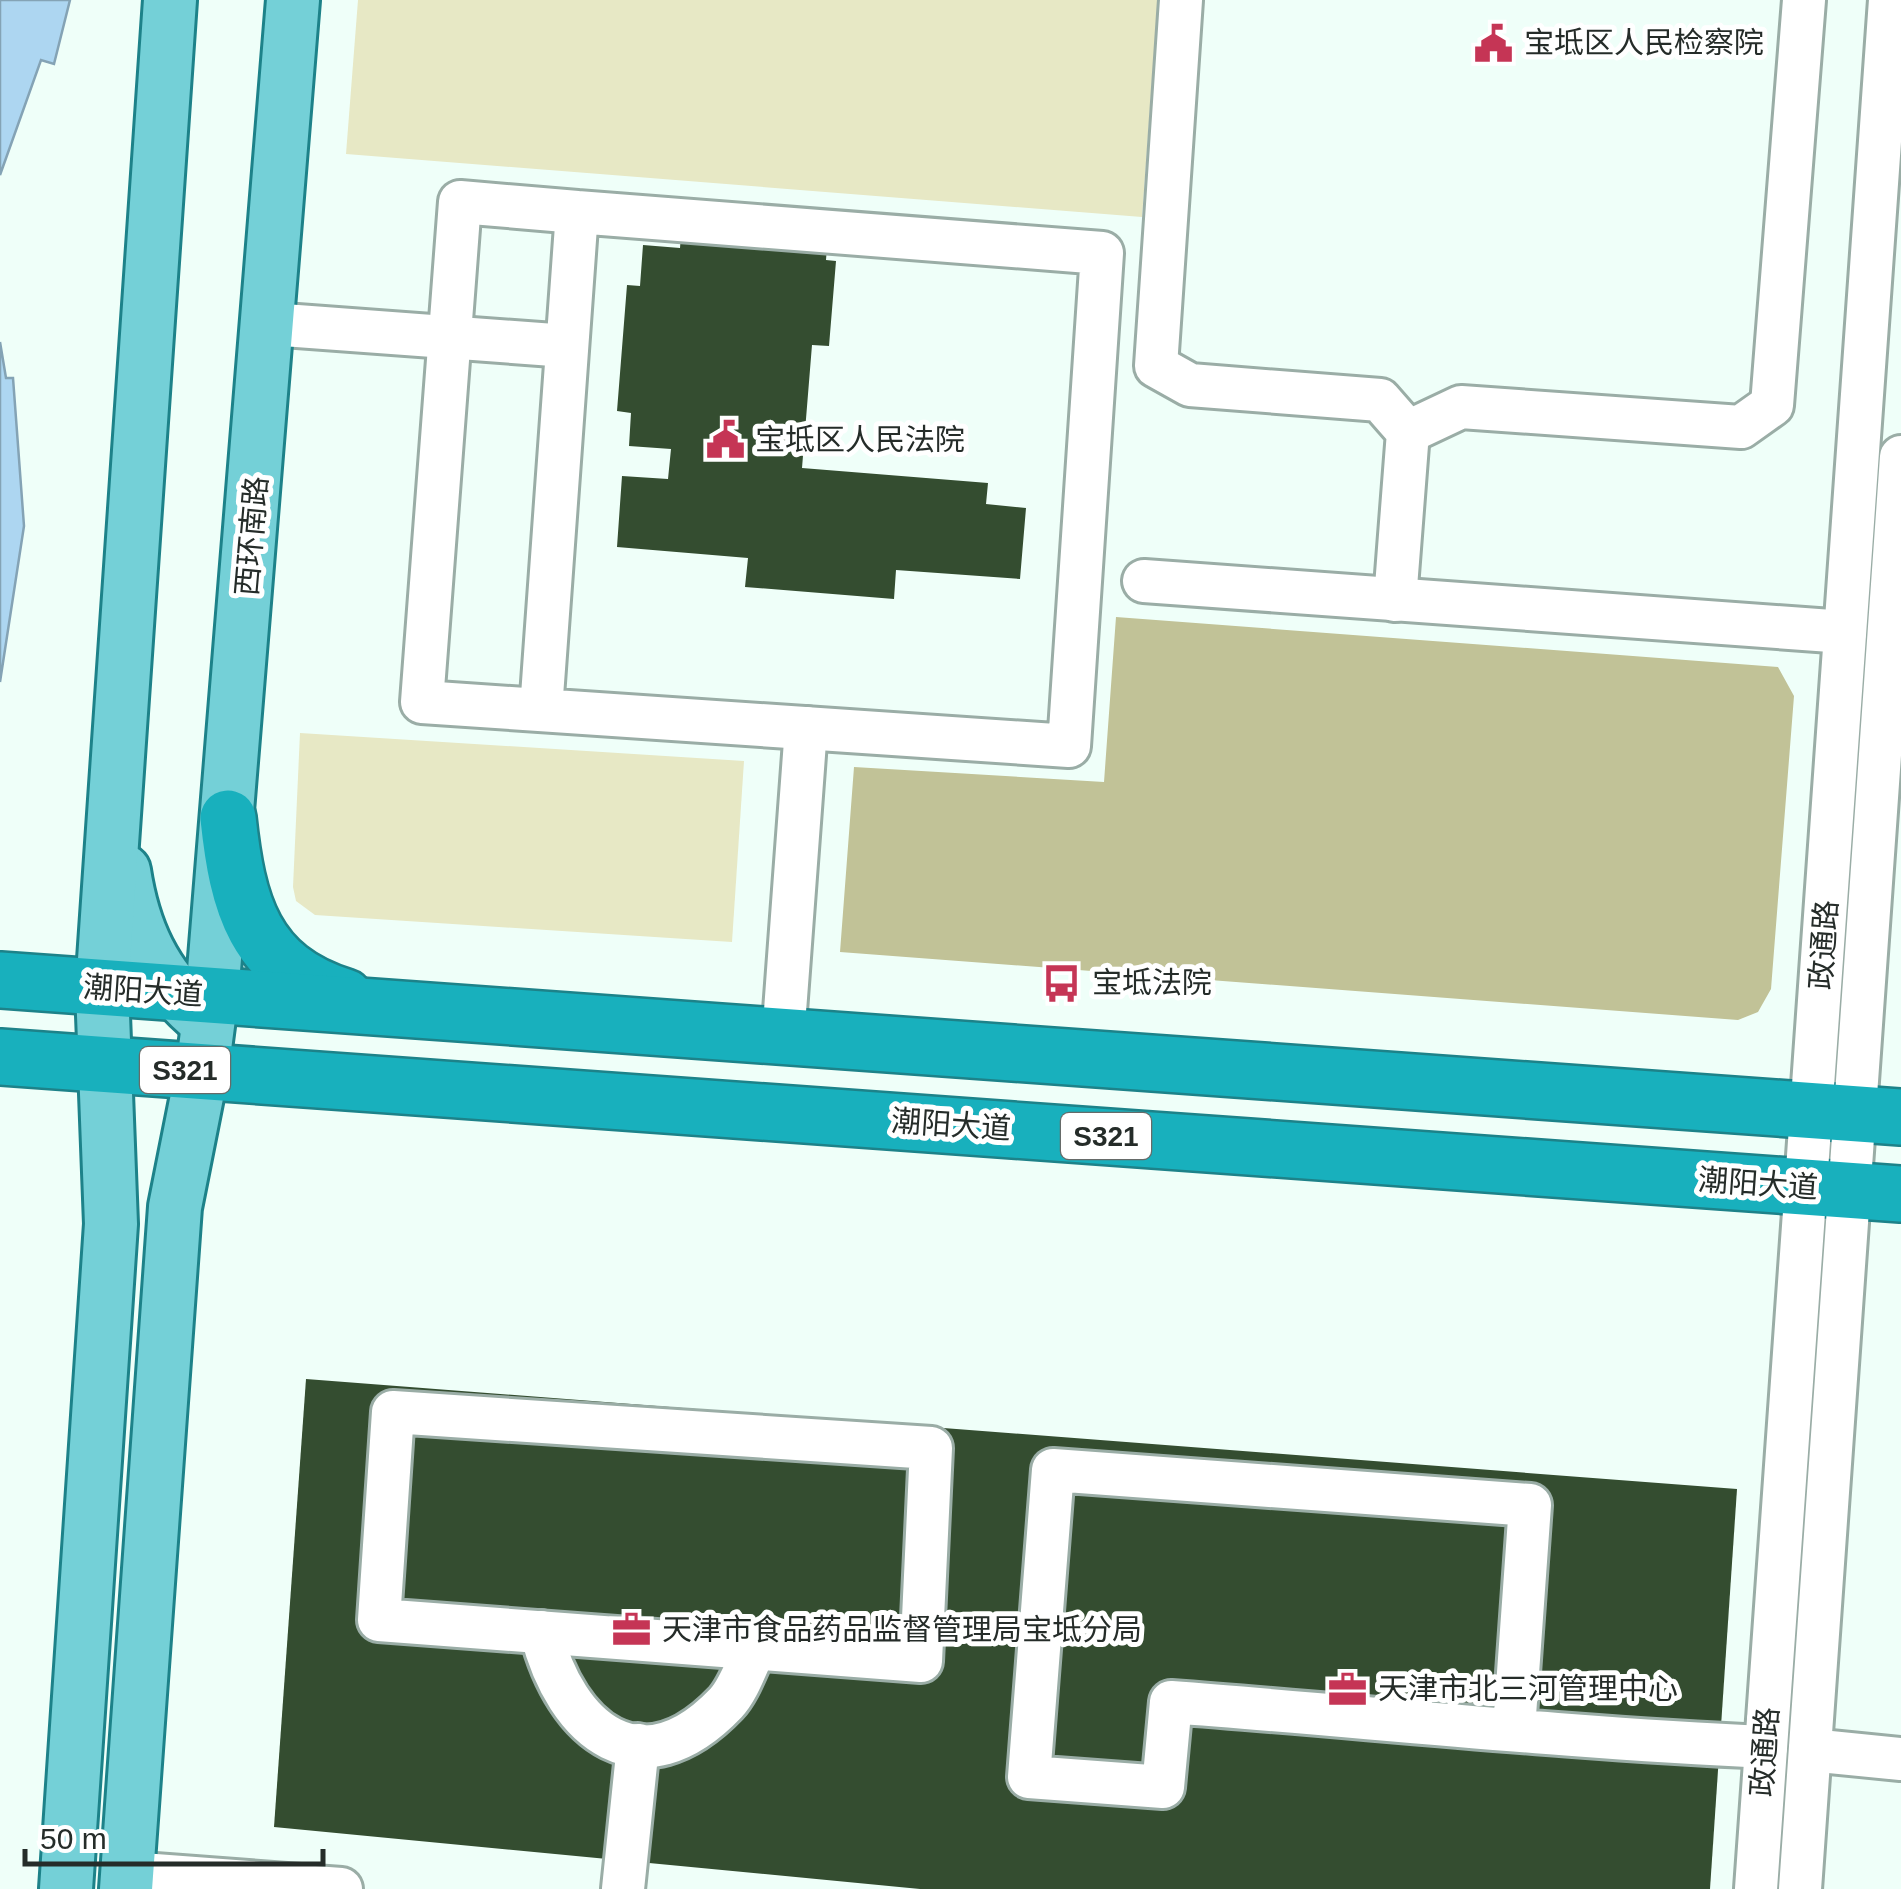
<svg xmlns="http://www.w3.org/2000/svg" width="1901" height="1889" viewBox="0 0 1901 1889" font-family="Arial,'Noto Sans SC',sans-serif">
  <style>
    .green { fill: #e7e8c5 }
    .forest { fill: #c1c297 }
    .water { fill: #add6f1; stroke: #84a3b5; stroke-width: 2.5 }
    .building { fill: #344d30 }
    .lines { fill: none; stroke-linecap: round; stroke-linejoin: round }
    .minor-casing { stroke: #9aada6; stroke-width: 48 }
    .major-casing { stroke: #1d8289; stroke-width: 58 }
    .highway-casing { stroke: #1d8289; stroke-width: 60 }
    .minor { stroke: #fff; stroke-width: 42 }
    .major { stroke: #74d0d7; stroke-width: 52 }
    .highway { stroke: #18b0bd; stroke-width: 55 }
    .labels { text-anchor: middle; stroke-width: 10; stroke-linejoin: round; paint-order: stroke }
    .shield { fill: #fff; stroke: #666b69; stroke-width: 2.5 }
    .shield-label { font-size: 28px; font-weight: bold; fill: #252c29 }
    .poi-label { font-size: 30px; fill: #252c29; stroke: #fff; text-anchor: start }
    .street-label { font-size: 30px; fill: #252c29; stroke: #fff }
  </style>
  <rect width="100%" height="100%" fill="#effff9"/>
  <!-- green -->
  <g class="green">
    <path d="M358,0H1158L1142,217L346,154Z"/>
    <path d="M300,733L744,761L732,942L315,915L296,901L293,887Z"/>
  </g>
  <!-- forest -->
  <path class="forest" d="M1116,617L1778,667L1794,696L1771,989L1758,1012L1738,1020L840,952L854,767L1104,782Z"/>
  <!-- water -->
  <g class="water">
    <path d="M0,0H70L54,64L41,60L0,175Z"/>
    <path d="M0,342L6,378H13L24,526L0,682Z"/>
  </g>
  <!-- building -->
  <g class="building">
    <path d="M681,235L827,247L826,260L836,261L829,346L812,345L802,468L988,483L986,504L1026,508L1020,579L896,570L894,599L745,587L748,558L617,547L622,476L668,479L671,449L629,446L631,413L617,411L627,285L640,286L643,245L680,248Z"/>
    <path d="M306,1379L1737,1489L1710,1889H920L274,1827Z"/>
  </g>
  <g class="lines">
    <defs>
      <g id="minor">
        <path d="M1181,0L1156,366L1190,385L1380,400L1408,432L1395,600"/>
        <path d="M270,324L567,346"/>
        <path d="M1408,432L1461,407L1741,427L1772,405L1804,0"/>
        <path d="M1144,581L1845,632"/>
        <path d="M541,710L577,212L1102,253L1069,746L422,702L460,202L577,212"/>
        <path d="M783,1038L806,728"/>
        <path d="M393,1412L931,1448L921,1661L379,1620Z"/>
        <path d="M541,1632C566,1732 641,1792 726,1703C739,1689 746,1666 755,1649"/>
        <path d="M1514,1729L1530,1505L1053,1470L1029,1777L1163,1787L1171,1702C1369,1717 1567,1738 1766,1747"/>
        <path d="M1810,1750L1901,1759"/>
        <path d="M128,1873L341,1889"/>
        <path d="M623,1889L638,1745"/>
        <path d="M1756,1889L1890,0"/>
        <path d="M1800,1889L1901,457"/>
      </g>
      <g id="major">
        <path d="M124,871C133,930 154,976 199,1015"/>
        <path d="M66,1889L111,1224L102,989L170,0"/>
        <path d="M126,1889L175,1207L202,1071L212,995L293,0"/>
      </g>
      <g id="highway">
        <path d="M228,818C237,903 253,969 345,997"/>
        <path d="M0,980L1901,1117"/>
        <path d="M0,1057L1901,1194"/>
      </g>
    </defs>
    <!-- minor casing -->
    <use href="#minor" class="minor-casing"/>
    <!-- major casing -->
    <use href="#major" class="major-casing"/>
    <!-- highway casing -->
    <use href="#highway" class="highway-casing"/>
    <!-- minor -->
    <use href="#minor" class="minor"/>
    <!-- major -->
    <use href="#major" class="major"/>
    <!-- highway -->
    <use href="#highway" class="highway"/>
  </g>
  <!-- icons -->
  <defs>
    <symbol id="civic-bare" viewBox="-9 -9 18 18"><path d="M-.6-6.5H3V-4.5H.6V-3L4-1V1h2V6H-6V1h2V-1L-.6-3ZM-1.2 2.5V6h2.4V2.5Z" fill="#c53555" stroke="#fff" stroke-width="2.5" paint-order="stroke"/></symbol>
    <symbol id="bus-bare" viewBox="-9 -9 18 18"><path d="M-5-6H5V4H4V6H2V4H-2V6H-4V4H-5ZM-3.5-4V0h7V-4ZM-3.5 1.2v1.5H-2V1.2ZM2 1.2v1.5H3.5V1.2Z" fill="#c53555" stroke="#fff" stroke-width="2.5" paint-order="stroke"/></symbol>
    <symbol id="office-bare" viewBox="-9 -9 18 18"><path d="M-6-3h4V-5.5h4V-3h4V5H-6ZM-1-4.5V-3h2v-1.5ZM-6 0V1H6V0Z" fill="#c53555" stroke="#fff" stroke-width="2.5" paint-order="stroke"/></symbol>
  </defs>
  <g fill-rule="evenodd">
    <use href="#civic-bare" x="1466" y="16" width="55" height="55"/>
    <use href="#civic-bare" x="698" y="412" width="55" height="55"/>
    <use href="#bus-bare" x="1034" y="956" width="55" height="55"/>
    <use href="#office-bare" x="604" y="1602" width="55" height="55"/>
    <use href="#office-bare" x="1320" y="1662" width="55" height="55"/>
  </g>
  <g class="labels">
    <!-- shield labels -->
    <g class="shield">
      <rect x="140" y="1047" width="90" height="46" rx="8"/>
      <rect x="1061" y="1113" width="90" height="46" rx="8"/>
    </g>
    <g class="shield-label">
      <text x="185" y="1080">S321</text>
      <text x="1106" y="1146">S321</text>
    </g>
    <!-- poi labels -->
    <g class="poi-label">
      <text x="1524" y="53">宝坻区人民检察院</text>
      <text x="755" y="450">宝坻区人民法院</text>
      <text x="1092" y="993">宝坻法院</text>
      <text x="662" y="1640">天津市食品药品监督管理局宝坻分局</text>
      <text x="1378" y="1699">天津市北三河管理中心</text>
    </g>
    <!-- street labels -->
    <g class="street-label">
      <text transform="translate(252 536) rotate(-85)" y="10">西环南路</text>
      <text transform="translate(1824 945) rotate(-86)" y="10">政通路</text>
      <text transform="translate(143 991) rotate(4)" y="10">潮阳大道</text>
      <text transform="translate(951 1125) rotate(4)" y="10">潮阳大道</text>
      <text transform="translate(1758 1184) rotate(4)" y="10">潮阳大道</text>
      <text transform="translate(1765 1752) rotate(-86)" y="10">政通路</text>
    </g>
  </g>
  <!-- scale -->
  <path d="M25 1849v15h298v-15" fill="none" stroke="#252c29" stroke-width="5"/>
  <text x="40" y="1849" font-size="30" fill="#252c29" stroke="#ffffff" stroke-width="8" paint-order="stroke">50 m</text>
</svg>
